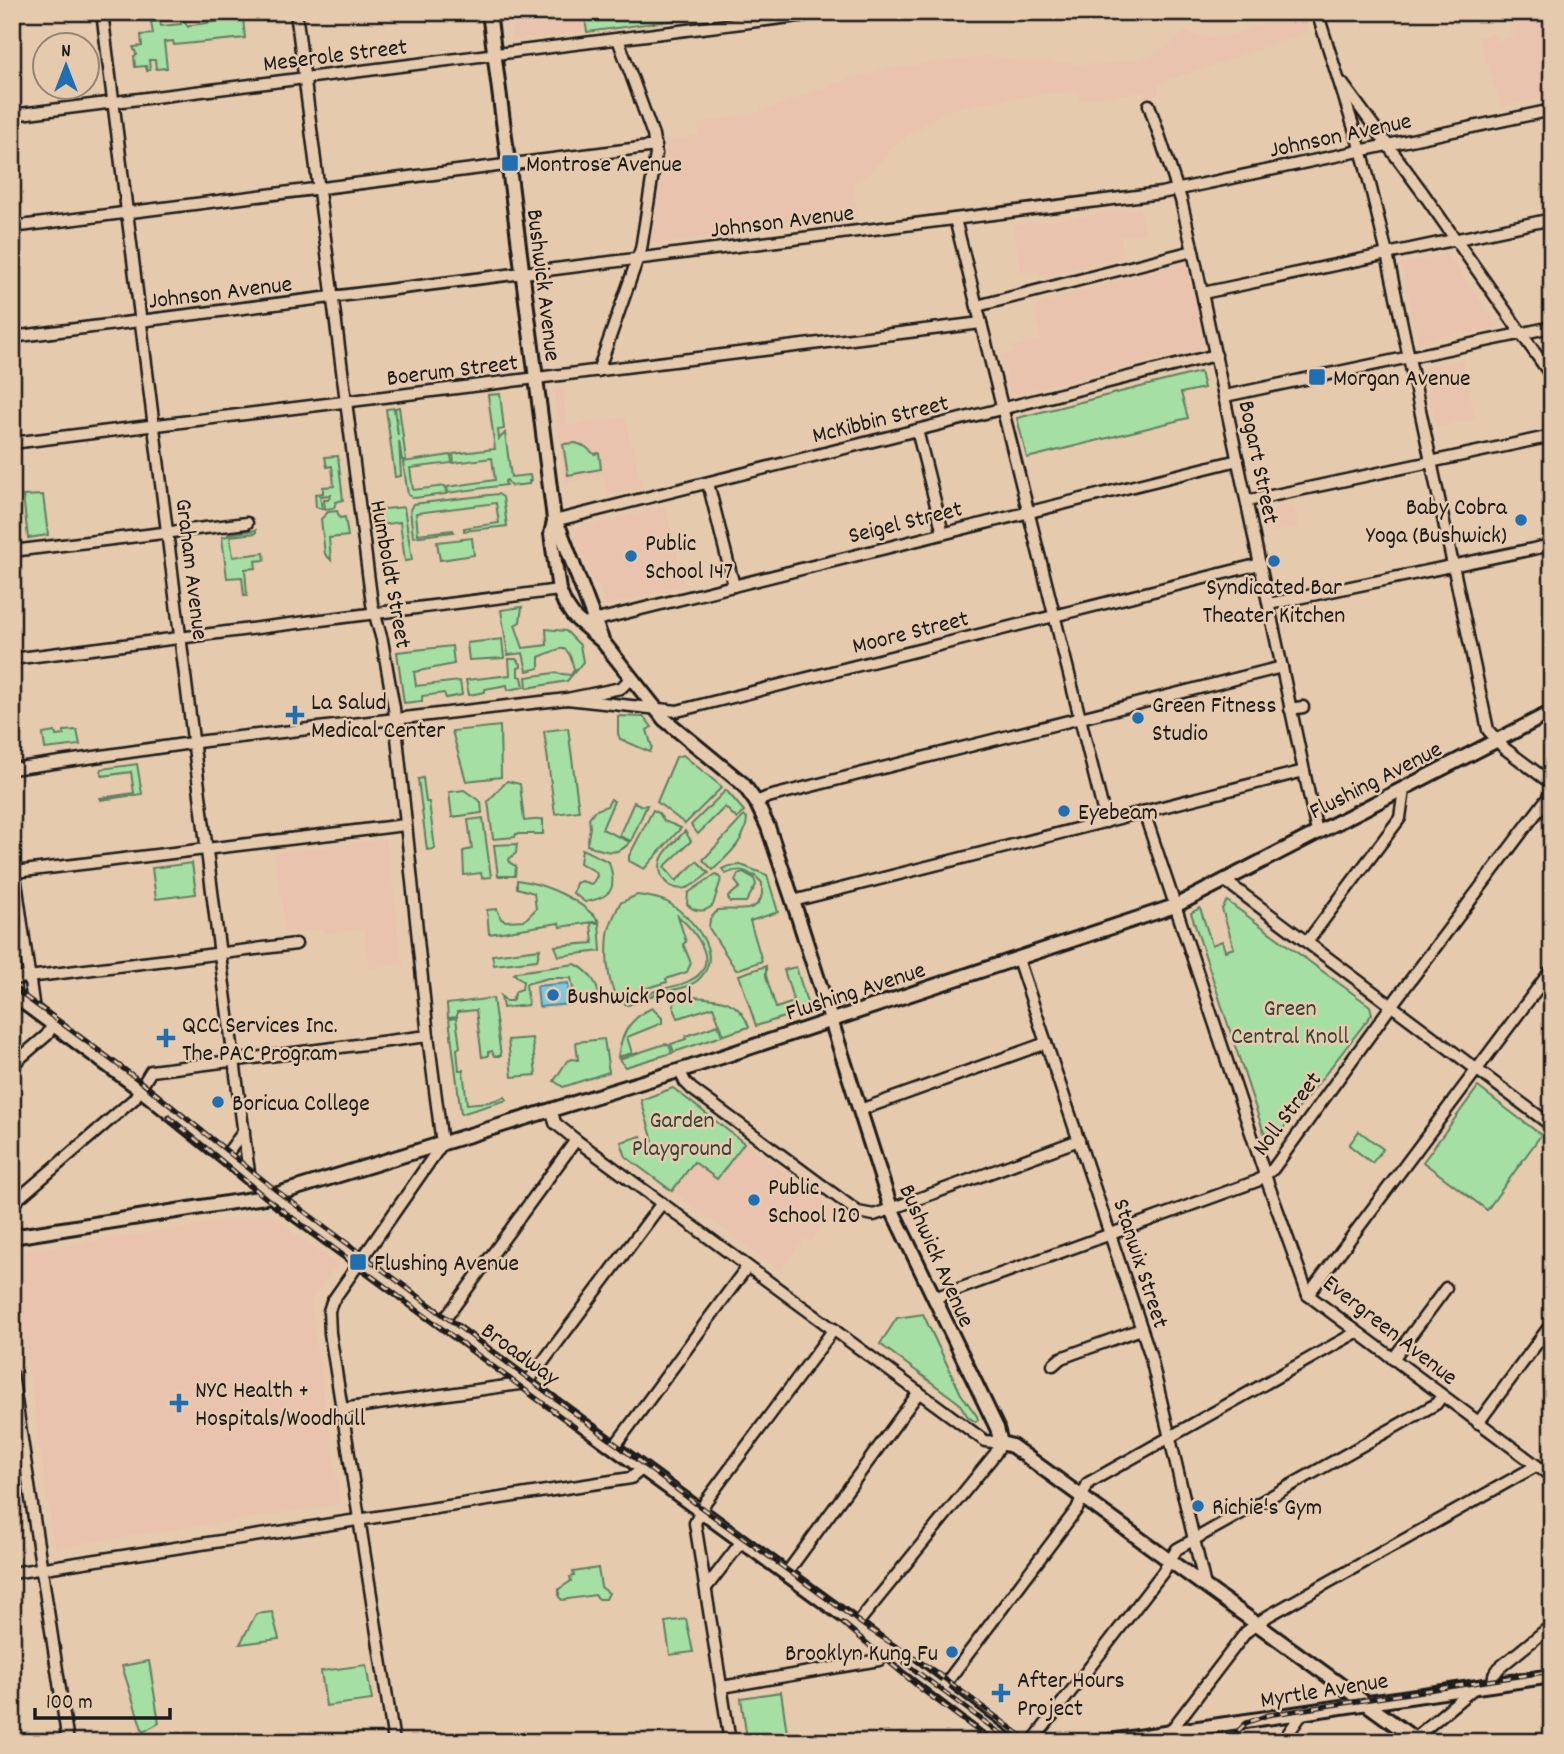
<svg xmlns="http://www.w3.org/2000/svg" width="1564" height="1754" viewBox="0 0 1564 1754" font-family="Dekko,sans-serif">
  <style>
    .built { fill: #e9c3ae }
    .green { fill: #a6dfa4; stroke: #617e60; stroke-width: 2; fill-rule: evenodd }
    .water { fill: #7ecadd; stroke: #578490; stroke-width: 2 }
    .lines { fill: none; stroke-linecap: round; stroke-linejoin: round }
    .minor-casing { stroke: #1c1c1c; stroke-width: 15 }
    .major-casing { stroke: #1c1c1c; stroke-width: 18 }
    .minor { stroke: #e6caad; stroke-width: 10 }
    .major { stroke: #e6caad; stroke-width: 12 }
    .rail-casing { stroke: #1c1c1c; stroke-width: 5 }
    .rail { stroke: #e6caad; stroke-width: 2.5; stroke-dasharray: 8; stroke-linecap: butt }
    .poi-dot { fill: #1f6fb2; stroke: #e6caad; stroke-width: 2.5 }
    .labels { text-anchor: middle; stroke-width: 5; stroke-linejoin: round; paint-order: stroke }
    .street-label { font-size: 24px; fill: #1c1c1c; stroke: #e6caad }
    .poi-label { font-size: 24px; fill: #1c1c1c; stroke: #e6caad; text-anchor: start }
    .park-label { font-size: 24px; fill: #384337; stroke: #e6caad }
  </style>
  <rect width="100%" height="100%" fill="#e6caad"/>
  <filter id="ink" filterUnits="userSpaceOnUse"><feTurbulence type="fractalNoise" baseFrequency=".0143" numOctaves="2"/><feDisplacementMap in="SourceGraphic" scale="14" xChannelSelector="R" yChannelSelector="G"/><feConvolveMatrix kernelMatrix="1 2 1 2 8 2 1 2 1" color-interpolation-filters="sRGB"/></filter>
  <g filter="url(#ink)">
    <!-- built -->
    <g class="built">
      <path d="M508,12H676V20L512,40Z"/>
      <path d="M1298,12H1302L1309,32L1158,84L1161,93L1158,94L1145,97L1143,92L1080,100L1078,92L1042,94L973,104L945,111L901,140L864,178L853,180L857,219L658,244L651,240L663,164H667L665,140L699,136L698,124L756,113L851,78L889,68L991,56L1020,61L1103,65L1136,59L1138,61L1161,51L1185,32L1208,37H1225Z"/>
      <path d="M1539,17L1549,39L1552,38V96L1502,107L1478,38L1492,33L1498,41L1513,36L1510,27Z"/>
      <path d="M1140,209L1145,233L1119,237L1122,257L1040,277L1039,270L1020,273L1014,225Z"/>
      <path d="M1447,254L1499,327L1467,334L1465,330L1418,343L1401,264Z"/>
      <path d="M1183,262L1187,265L1204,345L1202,349L1010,395L1001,355L1013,352L1012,347L1042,340L1036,317L1039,316L1036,304Z"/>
      <path d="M1463,359L1475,419L1436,427L1423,367Z"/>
      <path d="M563,388L568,426L625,417L643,488L608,496L603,474L565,483L553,389Z"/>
      <path d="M1293,504L1298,527L1266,534L1261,510Z"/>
      <path d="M665,506L685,585L604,606L598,583H594L573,529Z"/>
      <path d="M387,839L403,964L369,968L364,929L323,934L322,929L286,934L275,853Z"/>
      <path d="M744,1143L835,1210L811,1242L805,1238L780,1271L672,1191L694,1162L718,1179Z"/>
      <path d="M269,1215L337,1265L310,1301L340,1504L54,1548L12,1253Z"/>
    </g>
    <!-- green -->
    <g class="green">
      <path d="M584,12H675L676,20L587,32Z"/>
      <path d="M243,18L245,38L174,45L173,41L164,42L167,68L156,69L155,60H149L150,70L147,71L146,66L135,67L134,56L137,55L133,47L142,46L141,35L153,34L151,22L160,21L161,26L181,24V20H184L188,27L192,25Z"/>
      <path d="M1200,372L1204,388L1181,393L1188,418L1027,458L1017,418Z"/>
      <path d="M500,394L504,429L498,430L499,439L505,433L511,477L530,475L531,481H529V484L511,486L507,480L505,481L506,485L448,493L447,487L495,480L492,458L454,463L453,454L495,449L488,395Z"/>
      <path d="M399,407L406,460H402L399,441L401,476L395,477L386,409L394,408L398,435L395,408Z"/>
      <path d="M576,443L586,447L594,454L599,453L601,469L568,475L563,444Z"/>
      <path d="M451,455L452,463L410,468L413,490L445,486L446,494L414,498L408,495L403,462Z"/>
      <path d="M338,456L343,500L336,502L334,508L325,509L324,500H328L331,495L320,496L322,509L316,507L315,494L323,493V487L334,486L332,466L327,467L325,457Z"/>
      <path d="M498,494L503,497L507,526L464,531V528L499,523L496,503L416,513L418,534L453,530L454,532L413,537L410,510L413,504Z"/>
      <path d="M43,495L48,535L28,538L23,496Z"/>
      <path d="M404,507L412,560L405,561L400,522L380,525L384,560L380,557L375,513L376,510Z"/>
      <path d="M337,511L340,518L345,517L348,536L329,538L331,560L325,554L321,519L328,512Z"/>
      <path d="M256,530V533L230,536L233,557L264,553L265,560L255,561L256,568L245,569L247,596H244L242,577L227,578L222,537L228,536V534Z"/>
      <path d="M472,538L474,555L440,560L437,542Z"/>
      <path d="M522,607L520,622L515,625L523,648L547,645L546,629L566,631L580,645L583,662L567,681L527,688L526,677L554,673L571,675L574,670C568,639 561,649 539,657V668L527,671L523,653L508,655L501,610Z"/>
      <path d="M502,639L504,658L469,660L467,643Z"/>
      <path d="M452,646L454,664L414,672L416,686L460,681L462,695L446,698L444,693L422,696V701L404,703L397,652Z"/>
      <path d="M509,659H516L521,664V667L518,668V676L522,677L524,687L508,690L507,685L485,689V692L469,695L466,680L510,675Z"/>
      <path d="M618,716L644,717L652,727L647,730L652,747L650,752L620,739L618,734Z"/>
      <path d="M500,726L501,777L466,781L452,731Z"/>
      <path d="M568,728L579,811L555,814L544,731Z"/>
      <path d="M77,730L80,745L45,749L43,734L55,732L56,736L64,735V731Z"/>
      <path d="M683,755L722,787L685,824L657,802L676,757Z"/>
      <path d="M137,764L142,794L100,800V798L134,793L131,772L102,776L101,769Z"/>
      <path d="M423,778L426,802H429L435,849L427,850L418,779Z"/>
      <path d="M507,781L520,784L524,821L543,819V834H516L515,837L493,839L488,801Z"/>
      <path d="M464,790L481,802L482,813L452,817L449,792Z"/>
      <path d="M726,790L744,811L737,819L725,807L698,834L691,825Z"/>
      <path d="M611,799L614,801L602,829L630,842C617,858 604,851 587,845L590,827L589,818L594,811L607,806Z"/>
      <path d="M634,802L642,806L647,805L631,841L619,836Z"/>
      <path d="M653,810L659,813L664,821L681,828L644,869L629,861V856Z"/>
      <path d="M744,816L747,818C746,841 728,855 713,870L703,860Z"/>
      <path d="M483,818L491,877L482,878L481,873L464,875L463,851L472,849L468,820Z"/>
      <path d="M685,831L691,841L664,867L676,881L697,861L709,873C702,878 694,886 686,888C667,892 654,873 663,856C668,847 678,839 685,831Z"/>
      <path d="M517,844L516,853L509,859L510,863L516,866L515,876H498L494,845Z"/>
      <path d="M582,849L609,862C617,888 613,897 585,902L573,893L576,883L581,881L592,884L597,876L596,872L580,863Z"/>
      <path d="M192,863L196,894L156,899L152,868Z"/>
      <path d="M741,865L767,875L778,912L750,921L762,961L736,970L709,928L710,919L718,910C732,907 758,917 762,894C762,893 762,884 762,883C760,880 756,878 755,875L753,876C745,869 735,869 726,874L722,869L729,866Z"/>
      <path d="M743,872L754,878L756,885L746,902H730L728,897L740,887L735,881L738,874Z"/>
      <path d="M716,874L721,879L713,905C705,913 694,912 687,904L688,893Z"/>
      <path d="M517,880C546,884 580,899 599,921L560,927L559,923L489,934L487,910L497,909L501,919L506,921L525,920L536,909L534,893L517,888Z"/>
      <path d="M637,895C646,896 660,898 669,903C691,917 725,953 700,978C689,990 668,989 654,995C645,998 637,1003 628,1005C606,999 606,954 608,935C609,924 616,912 620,903ZM678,916C695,931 724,965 689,981C680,986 668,987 658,990C646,994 634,1004 622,999L620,996L667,982L666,979L687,972L691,963L683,944L686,942Z"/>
      <path d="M1227,901L1370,1006L1372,1014L1278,1135L1264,1133L1191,913L1200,908L1212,945L1222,941L1225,951L1234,948L1222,909Z"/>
      <path d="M591,923H599L601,951L559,956L555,946L593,943Z"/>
      <path d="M540,949L537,960L494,965L492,955Z"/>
      <path d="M575,964C588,970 597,982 599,996L575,999L571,978H548L526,984L528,1005L503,1008L501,996L506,1001H512L516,991L522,989L523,981L514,974L517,972Z"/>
      <path d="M766,966V976L776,1008L794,1002L784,970L796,967L809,1009L756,1026L739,975Z"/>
      <path d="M694,997C720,999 739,999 749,1027L724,1035L713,1007L678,1018L673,1006L676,1000Z"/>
      <path d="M493,998L501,1056H494L492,1051L488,1052V1056L482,1057L476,1010L457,1012V1017L448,1018L447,1004Z"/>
      <path d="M652,1008L662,1018V1023L627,1037L632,1053L618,1057C621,1034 630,1018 652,1008Z"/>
      <path d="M456,1018L460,1047L457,1049L459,1070H463L467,1104L489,1102L505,1097L507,1100L461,1114L449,1019Z"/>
      <path d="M718,1025L722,1036L674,1052L671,1044L686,1039V1036Z"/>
      <path d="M532,1038L536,1075L512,1077L508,1040Z"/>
      <path d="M604,1039L609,1072L563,1087L554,1081L567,1061L572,1059L578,1060L576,1042Z"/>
      <path d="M665,1044L669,1045L672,1053L625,1067L619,1059Z"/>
      <path d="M1478,1087L1541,1135L1487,1210L1423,1162Z"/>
      <path d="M673,1088L744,1143L717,1179L694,1162L672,1191L626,1157L621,1142L641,1136L643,1143L653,1141L641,1100Z"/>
      <path d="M1359,1131L1383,1149L1372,1163L1349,1145Z"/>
      <path d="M923,1314L961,1394L977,1416L978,1420L976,1422L968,1417L959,1403L880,1344L897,1318Z"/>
      <path d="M598,1568L601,1587L609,1593L606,1599H599L595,1595L562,1600L559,1597V1589L571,1581L570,1577L574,1576L573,1572Z"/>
      <path d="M272,1612L279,1639L240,1644L256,1614Z"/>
      <path d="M686,1619L693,1652L670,1655L665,1622Z"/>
      <path d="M149,1661L159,1723L143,1732L122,1666Z"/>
      <path d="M366,1665L372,1700L326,1706L321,1671Z"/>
      <path d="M781,1692L787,1733L747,1739L741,1698Z"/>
    </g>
    <!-- water -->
    <path class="water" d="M568,983L570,1004L539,1007L537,986Z"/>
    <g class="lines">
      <defs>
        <g id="minor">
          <path d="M102,12L220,955L250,1180"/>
          <path d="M296,12L372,604L382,640L394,708L428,1036L442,1144L332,1302L329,1311L330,1333L394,1742"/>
          <path d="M1317,12L1364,160L1387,254L1488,730L1504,748L1552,784"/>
          <path d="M1342,83L1423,193L1552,377"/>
          <path d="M1149,105L1181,200L1193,251L1317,832"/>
          <path d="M12,115L830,12"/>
          <path d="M955,219L1106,822"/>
          <path d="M12,227L656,146"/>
          <path d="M1203,293L1552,219"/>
          <path d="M977,306L1193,251"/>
          <path d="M12,337L1161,193L1552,110"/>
          <path d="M598,371L641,249L656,154L653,135L618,39"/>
          <path d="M1225,396L1552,327"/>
          <path d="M917,430L943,533"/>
          <path d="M12,443L981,323"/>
          <path d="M708,483L734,586"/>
          <path d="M1247,501L1552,436"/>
          <path d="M554,521L1216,355"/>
          <path d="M12,551L247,523"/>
          <path d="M1269,604L1552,545"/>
          <path d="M589,622L1238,460"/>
          <path d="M12,659L559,590"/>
          <path d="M567,699L677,711L1260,564"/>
          <path d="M1290,709L1303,707"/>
          <path d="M12,769L205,741L567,699L621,688L631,678"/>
          <path d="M756,802L768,797L1282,667"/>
          <path d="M1144,812L1265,1175L1308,1295L1552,1477"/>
          <path d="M12,853L34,1010"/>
          <path d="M15,872L405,825"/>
          <path d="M1224,880L1552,1126"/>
          <path d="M793,901L1304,771"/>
          <path d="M1307,942L1400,818L1404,789"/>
          <path d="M1018,959L1150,1354L1205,1586"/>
          <path d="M12,979L296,944"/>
          <path d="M12,1065L47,1035L53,1024"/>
          <path d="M680,1071L685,1082L692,1089L858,1212L874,1215L1079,1140"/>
          <path d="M860,1110L1046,1043"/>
          <path d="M552,1111L555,1123L576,1140L985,1441L1001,1443L995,1454L856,1625"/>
          <path d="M224,1158L244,1131"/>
          <path d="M12,1204L134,1099L151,1071L428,1036"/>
          <path d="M1308,1295L1552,969"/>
          <path d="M934,1298L1257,1181L1273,1169L1391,1006L1552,792"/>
          <path d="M442,1323L576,1140"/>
          <path d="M1393,1359L1446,1288"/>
          <path d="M1053,1365L1061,1358L1141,1329"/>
          <path d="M12,1374L68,1742"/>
          <path d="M342,1409L527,1383L662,1203"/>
          <path d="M1478,1423L1552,1323"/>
          <path d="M614,1447L747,1267"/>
          <path d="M12,1573L631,1478L643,1468"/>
          <path d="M786,1574L919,1392"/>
          <path d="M706,1588L742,1541"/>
          <path d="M1493,1685L1494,1675L1499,1668L1552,1625"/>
          <path d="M722,1687L879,1660L888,1649"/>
          <path d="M940,1691L1077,1509L1088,1483L1357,1332"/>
          <path d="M1169,1733L1246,1632L1268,1616L1536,1466"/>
          <path d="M1411,1741L1474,1688"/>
          <path d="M730,1742L695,1523L706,1501L834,1329"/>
          <path d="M1032,1742L1163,1572L1177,1549L1436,1404L1442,1396"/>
          <path d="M1282,1742L1302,1714"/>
        </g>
        <g id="major">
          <path d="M489,12L553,511L554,521L551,534L559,590L565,604L574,617L603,642L664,719L743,784L756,802L768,827L793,901L891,1208L997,1428L1001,1443L1012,1446L1419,1742"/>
          <path d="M554,521L560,530L602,640"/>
          <path d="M12,994L145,1093L283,1205L856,1625L1009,1742"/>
          <path d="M12,1237L271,1196L691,1067L1175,906L1552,712"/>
          <path d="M1103,1742L1552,1676"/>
        </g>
      </defs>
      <!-- minor casing -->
      <use href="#minor" class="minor-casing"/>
      <!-- major casing -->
      <use href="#major" class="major-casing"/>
      <!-- minor -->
      <use href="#minor" class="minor"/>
      <!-- major -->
      <use href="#major" class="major"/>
      <defs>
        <g id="rail">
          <path d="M12,987L136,1078L277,1191L695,1503L866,1627L933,1670L1030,1742"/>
          <path d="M169,1117L266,1198L575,1427"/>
          <path d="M843,1623L921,1689L993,1742"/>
          <path d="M905,1663L1012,1742"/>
          <path d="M1227,1742L1246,1723L1268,1715L1552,1671"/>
        </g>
      </defs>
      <!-- rail casing -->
      <use href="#rail" class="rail-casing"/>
      <!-- rail -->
      <use href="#rail" class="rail"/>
    </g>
  </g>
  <!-- markers -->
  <g class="poi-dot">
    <rect x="501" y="154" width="18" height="18" rx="3.5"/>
    <rect x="1308" y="368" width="18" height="18" rx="3.5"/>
    <circle cx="1521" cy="520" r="7"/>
    <circle cx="631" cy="556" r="7"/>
    <circle cx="1274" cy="561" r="7"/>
    <path d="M291.5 704.5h7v7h7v7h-7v7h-7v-7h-7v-7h7z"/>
    <circle cx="1138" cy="718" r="7"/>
    <circle cx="1064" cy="811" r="7"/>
    <circle cx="553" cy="995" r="7"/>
    <path d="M162.5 1027.5h7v7h7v7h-7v7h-7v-7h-7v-7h7z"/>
    <circle cx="218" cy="1102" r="7"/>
    <circle cx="754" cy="1200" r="7"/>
    <rect x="349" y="1253" width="18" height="18" rx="3.5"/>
    <path d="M175.5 1392.5h7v7h7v7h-7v7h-7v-7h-7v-7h7z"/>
    <circle cx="1198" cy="1506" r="7"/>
    <circle cx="952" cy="1652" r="7"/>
    <path d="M997.5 1682.5h7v7h7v7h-7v7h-7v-7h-7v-7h7z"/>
  </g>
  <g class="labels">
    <!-- street labels -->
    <g class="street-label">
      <text transform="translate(335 54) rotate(-7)" y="8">Meserole Street</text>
      <text transform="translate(1340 134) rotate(-12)" y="8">Johnson Avenue</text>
      <text transform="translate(782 220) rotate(-7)" y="8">Johnson Avenue</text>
      <text transform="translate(545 285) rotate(83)" y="8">Bushwick Avenue</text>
      <text transform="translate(220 291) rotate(-7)" y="8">Johnson Avenue</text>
      <text transform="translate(452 369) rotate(-7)" y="8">Boerum Street</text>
      <text transform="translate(880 418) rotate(-14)" y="8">McKibbin Street</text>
      <text transform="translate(1260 462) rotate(78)" y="8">Bogart Street</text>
      <text transform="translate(905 521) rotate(-14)" y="8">Seigel Street</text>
      <text transform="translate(193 569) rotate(83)" y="8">Graham Avenue</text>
      <text transform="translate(392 574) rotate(80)" y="8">Humboldt Street</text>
      <text transform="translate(910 631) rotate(-14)" y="8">Moore Street</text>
      <text transform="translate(1375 779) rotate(-27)" y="8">Flushing Avenue</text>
      <text transform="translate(855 990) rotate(-18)" y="8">Flushing Avenue</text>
      <text transform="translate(1286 1113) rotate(-53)" y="8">Noll Street</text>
      <text transform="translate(938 1255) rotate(66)" y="8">Bushwick Avenue</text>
      <text transform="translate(1142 1263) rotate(72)" y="8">Stanwix Street</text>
      <text transform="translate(1391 1329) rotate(38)" y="8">Evergreen Avenue</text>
      <text transform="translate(521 1353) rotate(36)" y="8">Broadway</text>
      <text transform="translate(1324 1689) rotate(-9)" y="8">Myrtle Avenue</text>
    </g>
    <!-- poi labels -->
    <g class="poi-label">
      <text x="526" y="171">Montrose Avenue</text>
      <text x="1333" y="385">Morgan Avenue</text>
      <text x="1507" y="514" text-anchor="end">Baby Cobra<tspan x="1507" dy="28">Yoga (Bushwick)</tspan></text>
      <text x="645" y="550">Public<tspan x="645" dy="28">School 147</tspan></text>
      <text x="1274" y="594" text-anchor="middle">Syndicated Bar<tspan x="1274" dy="28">Theater Kitchen</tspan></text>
      <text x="311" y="709">La Salud<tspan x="311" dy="28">Medical Center</tspan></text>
      <text x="1152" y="712">Green Fitness<tspan x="1152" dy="28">Studio</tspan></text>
      <text x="1078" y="819">Eyebeam</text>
      <text x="567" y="1003">Bushwick Pool</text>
      <text x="182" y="1032">QCC Services Inc.<tspan x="182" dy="28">The PAC Program</tspan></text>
      <text x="232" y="1110">Boricua College</text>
      <text x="768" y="1194">Public<tspan x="768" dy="28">School 120</tspan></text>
      <text x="374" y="1270">Flushing Avenue</text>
      <text x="195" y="1397">NYC Health +<tspan x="195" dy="28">Hospitals/Woodhull</tspan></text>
      <text x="1212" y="1514">Richie's Gym</text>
      <text x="938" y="1660" text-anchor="end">Brooklyn Kung Fu</text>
      <text x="1017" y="1687">After Hours<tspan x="1017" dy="28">Project</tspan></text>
    </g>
    <!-- park labels -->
    <g class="park-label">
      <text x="1290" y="1015">Green<tspan x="1290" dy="28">Central Knoll</tspan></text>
      <text x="682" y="1127">Garden<tspan x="682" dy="28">Playground</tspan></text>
    </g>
  </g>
  <!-- margin -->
  <rect width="1564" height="1754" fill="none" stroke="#e6caad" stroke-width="42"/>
  <rect x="21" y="21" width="1522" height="1712" fill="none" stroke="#1c1c1c" stroke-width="2.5" filter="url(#ink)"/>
  <!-- north arrow -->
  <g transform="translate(66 66)"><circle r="33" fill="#e6caad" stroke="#958473" stroke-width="2"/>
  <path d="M0-5L12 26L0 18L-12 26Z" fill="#1f6fb2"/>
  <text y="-10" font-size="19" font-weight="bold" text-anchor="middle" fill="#1c1c1c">N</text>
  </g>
  <!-- scale -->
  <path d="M35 1708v10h135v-10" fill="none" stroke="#1c1c1c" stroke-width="3.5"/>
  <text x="46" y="1708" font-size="21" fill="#1c1c1c" stroke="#e6caad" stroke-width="5" paint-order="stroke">100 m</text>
</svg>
